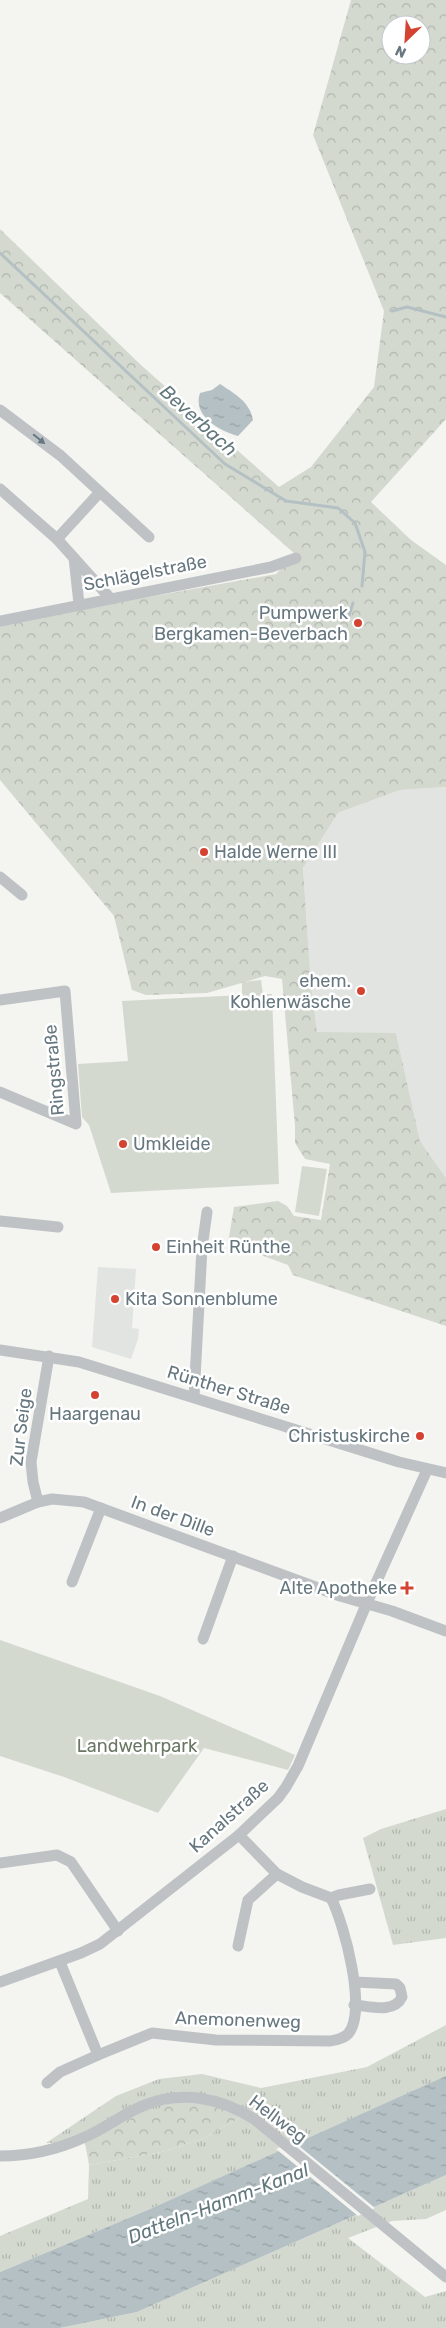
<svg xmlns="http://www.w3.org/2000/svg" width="446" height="2328" viewBox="0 0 446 2328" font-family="Rubik,sans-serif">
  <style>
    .built { fill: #e2e4e1 }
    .grass { fill: url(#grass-tufts) }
    .forest { fill: url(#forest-crowns); fill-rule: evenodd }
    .park { fill: #d4d9d0 }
    .water { fill: url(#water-ripples) }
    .pier { fill: #f4f4f1 }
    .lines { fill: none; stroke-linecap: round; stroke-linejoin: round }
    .stream { stroke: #b4c0c3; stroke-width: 3 }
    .street { stroke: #bec2c5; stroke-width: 11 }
    .oneway { fill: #66777f }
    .poi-dot { fill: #d44331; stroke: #fff; stroke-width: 2 }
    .labels { text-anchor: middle; stroke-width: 5; stroke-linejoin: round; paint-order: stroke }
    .street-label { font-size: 18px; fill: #66777f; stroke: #fff }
    .poi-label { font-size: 18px; fill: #66777f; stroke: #fff; text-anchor: end }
    .park-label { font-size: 18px; fill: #6a7764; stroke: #fff }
    .water-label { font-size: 19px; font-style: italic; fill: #62787d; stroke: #fff }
  </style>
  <defs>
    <pattern id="grass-tufts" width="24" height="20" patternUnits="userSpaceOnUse" patternTransform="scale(1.25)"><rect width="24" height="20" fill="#d4d9d0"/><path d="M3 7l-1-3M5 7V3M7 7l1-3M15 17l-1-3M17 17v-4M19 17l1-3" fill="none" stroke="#b0b5ae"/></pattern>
    <pattern id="forest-crowns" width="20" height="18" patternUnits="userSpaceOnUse" patternTransform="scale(1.25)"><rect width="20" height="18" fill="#d4d9d0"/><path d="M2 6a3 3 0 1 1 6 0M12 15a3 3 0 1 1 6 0" fill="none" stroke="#b0b5ae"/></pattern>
    <pattern id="water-ripples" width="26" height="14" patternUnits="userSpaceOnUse" patternTransform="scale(1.25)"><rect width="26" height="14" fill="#b4c0c3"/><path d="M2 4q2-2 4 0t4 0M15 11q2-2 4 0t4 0" fill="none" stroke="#96a1a4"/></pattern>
  </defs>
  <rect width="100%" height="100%" fill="#f4f4f1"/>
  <!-- built -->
  <g class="built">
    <path d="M446,787V1178L420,1141L396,1033H317L311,986L303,868L338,813L400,790Z"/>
    <path d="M98,1267L136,1269L132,1328L139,1329L138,1339L131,1359L92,1347Z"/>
  </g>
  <!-- grass -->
  <g class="grass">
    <path d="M446,1809V1938L393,1945L363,1838L381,1829Z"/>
    <path d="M446,2025V2077L150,2209L0,2272V2236L88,2199L89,2165L162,2152L202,2139L240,2118L85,2143H46L116,2096L159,2079L202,2074L261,2088L367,2067Z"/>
    <path d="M446,2175V2210L426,2219L392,2221L348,2238L425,2297L446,2291V2328H60L137,2312Z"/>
  </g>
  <!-- forest -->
  <g class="forest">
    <path d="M351,0H446V419L371,502L411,540L446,565V787L400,790L338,813L303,868L311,986L317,1032L396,1033L420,1141L446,1178V1326L293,1275L288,1265L228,1243L234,1207L278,1201L287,1206L294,1216L321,1220L330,1164L305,1159L295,1143V1126L282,979L265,976L207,993L146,995L132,990L114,916L0,780V624L276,574L295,554L0,293V229L142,366L279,487L311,467L374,387L384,311L313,135ZM391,25H421V55H391Z"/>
    <path d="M199,2102L234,2113L240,2118L202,2139L162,2152L89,2165L85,2143L141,2113L174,2104Z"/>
  </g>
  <!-- park -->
  <g class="park">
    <path d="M261,980L263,994H272L279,1184L111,1193L89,1125L82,1117L78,1064L128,1061L122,1001L242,995V982Z"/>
    <path d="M302,1166L327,1169L319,1216L295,1212Z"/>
    <path d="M0,1640L160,1696L295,1755L288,1770L204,1748L158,1813L64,1777L0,1756Z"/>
  </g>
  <!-- water -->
  <g class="water">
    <path d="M220,384C235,394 250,402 253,420L238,436C219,431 192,415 200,393L212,390Z"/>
    <path d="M446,2076V2175L137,2312L60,2328H0V2272L150,2209Z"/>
  </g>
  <!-- pier -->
  <path class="pier" d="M293,2141L375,2208L358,2216L276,2149Z"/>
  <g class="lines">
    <!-- stream -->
    <g class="stream">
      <path d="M0,253L225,464L286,501L338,508L355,523L365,552L362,586"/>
      <path d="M392,311L407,307L446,317"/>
      <path d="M348,619L353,603"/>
    </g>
    <!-- street -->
    <g class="street">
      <path d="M0,410L61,456L100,492L57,539"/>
      <path d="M0,489L57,539L74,558"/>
      <path d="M100,492L149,537"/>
      <path d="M79,604L74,558L110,598"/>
      <path d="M0,621L271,567L296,558"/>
      <path d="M0,877L22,895"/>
      <path d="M0,1000L65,991L76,1124L0,1092"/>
      <path d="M0,1221L58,1227"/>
      <path d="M0,1350L79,1362L399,1462L446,1473"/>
      <path d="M194,1397L202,1248L207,1212"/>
      <path d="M38,1502L33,1482L31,1462L49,1356"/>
      <path d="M0,1518L38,1502L52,1499L84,1502L340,1596L392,1611L446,1631"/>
      <path d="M72,1582L101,1508"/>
      <path d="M203,1639L233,1556"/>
      <path d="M0,1863L57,1855L71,1862L118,1931"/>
      <path d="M331,1898L339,1895L370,1889"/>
      <path d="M238,1946L248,1900L277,1874"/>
      <path d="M0,1982L81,1953L100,1944L239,1835L278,1798L286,1787L298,1766L366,1605L427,1470"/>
      <path d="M354,2005C369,2006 394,2014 402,1997L400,1988L396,1984L355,1982"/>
      <path d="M98,2055L152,2033L216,2040L330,2041C336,2040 343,2039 348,2034C368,2012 344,1923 331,1898L302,1887L277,1874L239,1835"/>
      <path d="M47,2083L60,2072L98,2055L60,1962"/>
      <path d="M0,2156C29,2156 59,2149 85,2137C106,2128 124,2113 145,2105C182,2090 221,2098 254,2119L446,2277"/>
    </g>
  </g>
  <!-- one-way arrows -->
  <defs><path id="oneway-solid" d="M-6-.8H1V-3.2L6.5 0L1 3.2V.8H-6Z" transform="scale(1.25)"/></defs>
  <use class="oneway" href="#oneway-solid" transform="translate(39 439) rotate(39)"/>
  <!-- markers -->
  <g class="poi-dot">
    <circle cx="358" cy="623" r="5"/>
    <circle cx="204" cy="852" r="5"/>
    <circle cx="361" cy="991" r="5"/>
    <circle cx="123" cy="1144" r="5"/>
    <circle cx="156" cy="1247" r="5"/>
    <circle cx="115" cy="1299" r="5"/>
    <circle cx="95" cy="1395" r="5"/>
    <circle cx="420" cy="1436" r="5"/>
    <path d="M404.5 1580.5h5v5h5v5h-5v5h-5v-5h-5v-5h5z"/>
  </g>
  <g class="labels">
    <!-- street labels -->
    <g class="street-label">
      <text transform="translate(145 573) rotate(-11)" y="6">Schlägelstraße</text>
      <text transform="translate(54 1070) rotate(-95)" y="6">Ringstraße</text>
      <text transform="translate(229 1390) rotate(17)" y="6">Rünther Straße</text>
      <text transform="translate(21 1427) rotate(-83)" y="6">Zur Seige</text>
      <text transform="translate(173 1516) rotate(20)" y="6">In der Dille</text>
      <text transform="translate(229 1816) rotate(-42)" y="6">Kanalstraße</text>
      <text transform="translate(238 2020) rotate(2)" y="6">Anemonenweg</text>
      <text transform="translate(278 2119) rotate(37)" y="6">Hellweg</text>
    </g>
    <!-- poi labels -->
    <g class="poi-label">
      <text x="348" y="619">Pumpwerk<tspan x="348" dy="21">Bergkamen-Beverbach</tspan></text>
      <text x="214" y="858" text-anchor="start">Halde Werne III</text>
      <text x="351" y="987">ehem.<tspan x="351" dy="21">Kohlenwäsche</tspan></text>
      <text x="133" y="1150" text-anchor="start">Umkleide</text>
      <text x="166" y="1253" text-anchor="start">Einheit Rünthe</text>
      <text x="125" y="1305" text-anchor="start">Kita Sonnenblume</text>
      <text x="95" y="1420" text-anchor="middle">Haargenau</text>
      <text x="410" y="1442">Christuskirche</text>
      <text x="397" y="1594">Alte Apotheke</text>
    </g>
    <!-- park labels -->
    <g class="park-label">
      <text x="137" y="1752">Landwehrpark</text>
    </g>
    <!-- water labels -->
    <g class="water-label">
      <text transform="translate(199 420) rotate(42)" y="7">Beverbach</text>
      <text transform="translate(218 2203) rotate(-21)" y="7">Datteln-Hamm-Kanal</text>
    </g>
  </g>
  <!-- north arrow -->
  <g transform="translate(406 40) rotate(205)"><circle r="24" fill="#ffffff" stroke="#c2c9cc"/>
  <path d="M0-4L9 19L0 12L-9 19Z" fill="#d44331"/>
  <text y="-8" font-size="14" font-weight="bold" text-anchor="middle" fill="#66777f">N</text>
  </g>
</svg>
